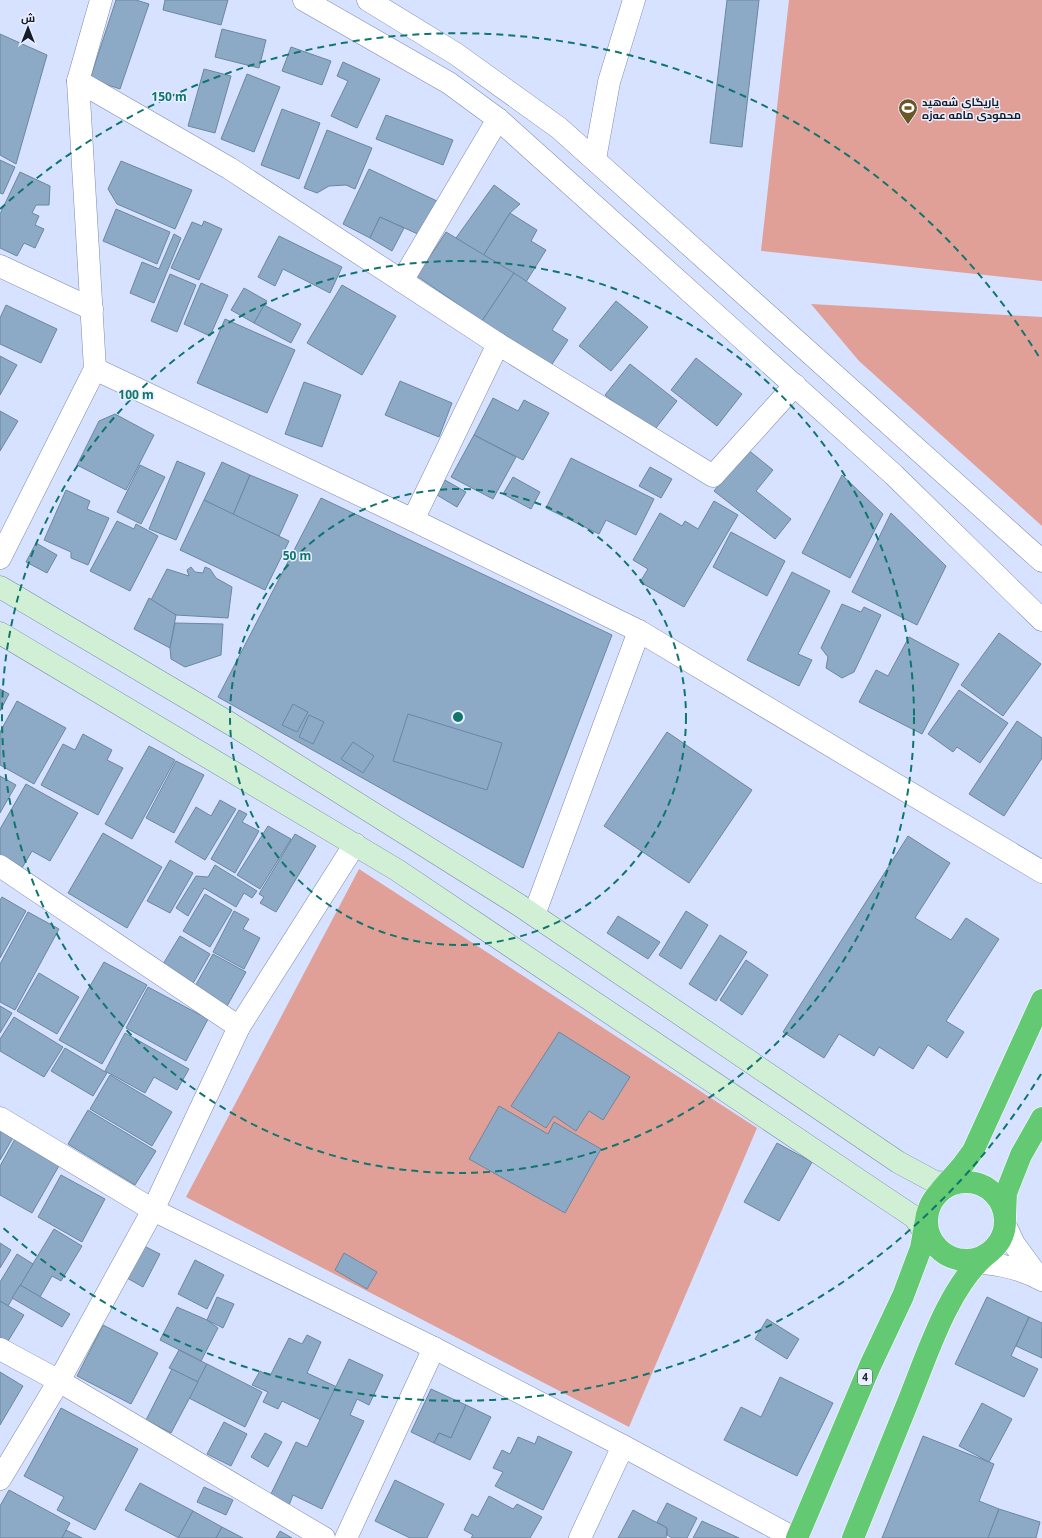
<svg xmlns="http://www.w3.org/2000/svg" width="1042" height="1538" viewBox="0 0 1042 1538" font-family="'Noto Sans',Cairo,sans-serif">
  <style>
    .green { fill: #e0a098 }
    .building { fill: #8ca9c5; stroke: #6b87a1 }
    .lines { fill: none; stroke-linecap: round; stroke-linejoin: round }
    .street-casing { stroke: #7c8aab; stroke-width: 23 }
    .secondary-casing { stroke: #7c8aab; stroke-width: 23 }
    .highway-casing { stroke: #fff; stroke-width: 23 }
    .street { stroke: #fff; stroke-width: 22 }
    .secondary { stroke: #d0efd5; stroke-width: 22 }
    .highway { stroke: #63c972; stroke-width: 22 }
    .ring { fill: none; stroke: #0f766e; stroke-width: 2; stroke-dasharray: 7 5 }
    .labels { text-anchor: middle; stroke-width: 3; stroke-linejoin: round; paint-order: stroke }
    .shield { fill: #e9effe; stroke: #555b68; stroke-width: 1 }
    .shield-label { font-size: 10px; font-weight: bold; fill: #161c28 }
    .poi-label { font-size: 11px; font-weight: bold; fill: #161c28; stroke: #e9effe; text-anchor: start }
    .centre { fill: #0f766e; stroke: #e9effe; stroke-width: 2 }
    .ring-label { font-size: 12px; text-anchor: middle; font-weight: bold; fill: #0f766e; stroke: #e9effe; stroke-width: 3; stroke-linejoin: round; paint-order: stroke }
  </style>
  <rect width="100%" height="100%" fill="#d6e2ff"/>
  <!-- green -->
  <g class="green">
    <path d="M789,0H1042V281L761,251Z"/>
    <path d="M811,304L1042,317V526L859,361Z"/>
    <path d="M359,869L757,1128L629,1427L186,1197Z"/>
  </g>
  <!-- building -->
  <g class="building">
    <path d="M116,0H136L149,4L120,89L90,79Z"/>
    <path d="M165,0H228L221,25L163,10Z"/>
    <path d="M727,0H759L742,147L710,143Z"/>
    <path d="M222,29L266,40L259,68L215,57Z"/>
    <path d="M0,34L47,55L16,164L0,155Z"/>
    <path d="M291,47L331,61L322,85L282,71Z"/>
    <path d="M343,62L380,79L357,128L331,116L348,81L337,76Z"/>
    <path d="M204,69L231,76L215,133L188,126Z"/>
    <path d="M247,74L280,87L254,152L221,139Z"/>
    <path d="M282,109L320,123L299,179L261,165Z"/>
    <path d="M386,115L453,140L443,165L376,139Z"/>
    <path d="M327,130L372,148L355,189L346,185L329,186L317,193L304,188Z"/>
    <path d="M0,160L15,167L3,194L0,193Z"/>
    <path d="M121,161L192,190L175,229L117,204L108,189Z"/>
    <path d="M369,169L437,201L420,235L380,217L370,238L343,224Z"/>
    <path d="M20,172L50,186L49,205H36L32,213L39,216L35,225L44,229L35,248L24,243L17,256L0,248V214Z"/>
    <path d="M494,185L520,204L510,213L483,256L456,238Z"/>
    <path d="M116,209L170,232L157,264L103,241Z"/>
    <path d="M510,213L537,230L531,241L546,250L526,282L483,256Z"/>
    <path d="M380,217L404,228L392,251L370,238Z"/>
    <path d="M204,221L222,229L199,280L171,268L192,222L202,226Z"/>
    <path d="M446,232L514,273L482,321L417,276Z"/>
    <path d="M174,234L181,238L154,303L130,293L142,262L159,269Z"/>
    <path d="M279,236L342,267L330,293L283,269L275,286L258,277Z"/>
    <path d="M514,273L566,308L552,330L568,340L550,367L482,321Z"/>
    <path d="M170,274L196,285L177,332L151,321Z"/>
    <path d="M201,283L228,295L210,336L184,324Z"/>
    <path d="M342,285L396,316L362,375L307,343Z"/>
    <path d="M244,288L267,301L254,323L231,310Z"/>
    <path d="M616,301L648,327L611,371L579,346Z"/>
    <path d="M6,305L57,329L41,363L0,344V318Z"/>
    <path d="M264,305L301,324L291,343L254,323Z"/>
    <path d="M225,319L295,350L267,413L197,383Z"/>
    <path d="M0,356L17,365L0,395Z"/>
    <path d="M696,358L742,394L717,426L671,390Z"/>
    <path d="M630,364L677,401L652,433L605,395Z"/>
    <path d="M400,381L452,403L439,437L385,415Z"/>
    <path d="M304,382L341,395L322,447L285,434Z"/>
    <path d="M493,398L518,411L524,400L549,413L523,460L474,435Z"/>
    <path d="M0,411L18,421L0,451Z"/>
    <path d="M115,414L154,435L126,490L77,465L99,421Z"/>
    <path d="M474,435L516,457L493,499L451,477Z"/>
    <path d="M747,449L773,470L756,491L791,519L775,539L714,491Z"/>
    <path d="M571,458L654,499L636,535L606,520L599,534L546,508Z"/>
    <path d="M177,461L205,473L176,540L149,529Z"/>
    <path d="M222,462L250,475L233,515L204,500Z"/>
    <path d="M140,465L165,477L141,524L117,512Z"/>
    <path d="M650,467L672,479L661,498L639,486Z"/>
    <path d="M250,475L298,495L279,536L233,515Z"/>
    <path d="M842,475L883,514L850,578L802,553Z"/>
    <path d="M513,477L540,492L531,509L503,494Z"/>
    <path d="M445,480L466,492L457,507L437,495Z"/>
    <path d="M66,490L90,501L87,509L109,518L88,565L71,558V552L44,540Z"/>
    <path d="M321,498L612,635L523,868L218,697Z"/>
    <path d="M204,500L289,541L265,590L180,550Z"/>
    <path d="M714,501L738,515L684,607L640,582L648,569L633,560L660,513L682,526L685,521L698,529Z"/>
    <path d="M891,513L946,566L917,625L852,592Z"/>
    <path d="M117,521L134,529L136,524L158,536L130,591L90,571Z"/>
    <path d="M731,532L785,561L767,596L713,567Z"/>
    <path d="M36,543L57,555L47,573L26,562Z"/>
    <path d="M191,567L195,572L203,573L205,567L210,569L216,578L232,587L228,618L176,615L151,600L167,569L189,576L187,570Z"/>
    <path d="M792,572L830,591L798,654L812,660L799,686L747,660Z"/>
    <path d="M149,598L176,615L170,648L134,629Z"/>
    <path d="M842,604L861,612L864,607L881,615L854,672L842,678L826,668L828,657L821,648Z"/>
    <path d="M175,623L223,624L221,655L185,667L171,659L170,648Z"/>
    <path d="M999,633L1041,664L1003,716L961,685Z"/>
    <path d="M909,637L959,664L922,734L859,702L876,670L888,676Z"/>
    <path d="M0,689L9,694L0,711Z"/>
    <path d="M959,690L1008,723L980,763L957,747L953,752L928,734Z"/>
    <path d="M17,701L66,728L34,784L0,765V732Z"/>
    <path d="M293,704L308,712L297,732L282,725Z"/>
    <path d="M408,714L502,743L487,790L393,761Z"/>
    <path d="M309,715L324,722L313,744L299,737Z"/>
    <path d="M1017,721L1042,738V758L1004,816L969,794Z"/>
    <path d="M667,732L752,790L689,883L604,826Z"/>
    <path d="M83,734L112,750L107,760L123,768L98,815L41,785L63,744L75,750Z"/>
    <path d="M353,742L374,756L363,773L341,759Z"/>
    <path d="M149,746L175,760L132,839L105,824Z"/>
    <path d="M176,761L204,775L174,833L146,818Z"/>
    <path d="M0,776L16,785L0,813Z"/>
    <path d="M26,784L78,813L50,861L32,851L22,868L0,856V829Z"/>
    <path d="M220,800L236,809L205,860L175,842L196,807L211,816Z"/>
    <path d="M239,810L247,814L242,822L259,831L235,873L211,859Z"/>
    <path d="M268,826L291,839L260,889L237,875Z"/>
    <path d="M103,833L162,867L127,928L68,893Z"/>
    <path d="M295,834L316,846L276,912L260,903L264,897L259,894Z"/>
    <path d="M908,836L950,863L915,918L951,940L966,918L999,939L946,1021L964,1032L947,1058L928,1045L913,1069L879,1047L874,1056L839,1034L824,1058L783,1032Z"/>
    <path d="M170,860L193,873L170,913L147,901Z"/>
    <path d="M215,865L257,891L252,898L244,893L236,907L204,888L188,916L176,908L196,876L208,877Z"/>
    <path d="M205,894L232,910L210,947L183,931Z"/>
    <path d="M2,897L26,911L0,958V900Z"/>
    <path d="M234,911L249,919L243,929L260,938L244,969L213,952Z"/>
    <path d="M686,911L708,925L681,969L659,955Z"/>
    <path d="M28,912L59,929L15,1010L0,1002V964Z"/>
    <path d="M618,916L660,942L648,959L607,933Z"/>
    <path d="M720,935L747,952L716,1001L689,984Z"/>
    <path d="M180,936L210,954L188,992L157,974Z"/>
    <path d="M213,954L246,972L226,1008L193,990Z"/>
    <path d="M746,960L768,975L742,1015L720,1000Z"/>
    <path d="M104,962L147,985L102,1064L59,1040Z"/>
    <path d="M39,973L79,997L57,1034L17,1011Z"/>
    <path d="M148,987L208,1019L186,1061L126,1028Z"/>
    <path d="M0,1006L12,1013L0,1033Z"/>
    <path d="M14,1017L63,1047L44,1077L0,1051V1039Z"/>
    <path d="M559,1032L630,1077L603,1120L589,1111L576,1131L554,1116L546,1128L511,1106Z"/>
    <path d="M125,1033L189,1069L177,1090L154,1077L145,1093L105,1071Z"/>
    <path d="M65,1048L107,1073L93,1096L51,1071Z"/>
    <path d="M110,1075L172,1112L152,1146L90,1109Z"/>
    <path d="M499,1106L548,1134L554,1122L601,1149L565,1213L469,1159Z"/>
    <path d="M88,1110L156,1151L135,1185L68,1144Z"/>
    <path d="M0,1128L14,1136L0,1160Z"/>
    <path d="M15,1139L60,1164L32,1213L0,1195V1166Z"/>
    <path d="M777,1143L812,1162L779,1221L744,1202Z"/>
    <path d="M61,1175L105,1199L82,1242L38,1217Z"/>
    <path d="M54,1229L82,1246L61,1281L52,1276L40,1297L20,1285Z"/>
    <path d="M0,1243L11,1250L0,1268Z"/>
    <path d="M144,1246L160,1254L143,1287L127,1278Z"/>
    <path d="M344,1253L377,1272L367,1289L335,1270Z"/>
    <path d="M17,1254L33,1264L8,1306L0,1301V1282Z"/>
    <path d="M195,1260L224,1275L207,1309L178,1294Z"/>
    <path d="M20,1285L70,1314L62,1327L12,1298Z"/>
    <path d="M217,1297L234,1304L223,1328L207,1320Z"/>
    <path d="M987,1297L1029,1317L1011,1356L1038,1369L1024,1397L955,1364Z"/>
    <path d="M0,1301L24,1315L5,1346L0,1343Z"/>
    <path d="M177,1307L207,1320L218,1328L201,1361L160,1340Z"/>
    <path d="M1029,1317L1042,1323V1358L1016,1346Z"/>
    <path d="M767,1319L799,1339L787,1359L755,1339Z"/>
    <path d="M103,1325L158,1353L131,1404L77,1376Z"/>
    <path d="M307,1335L321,1342L307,1373L337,1387L321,1420L282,1401L278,1409L263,1402L268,1392L252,1385L260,1371L270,1376L289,1338L302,1344Z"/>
    <path d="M179,1350L207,1364L198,1382L169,1368Z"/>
    <path d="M349,1359L383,1375L369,1405L357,1399L350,1415L364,1421L322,1509L293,1495L289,1505L270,1496L296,1442L307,1447Z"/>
    <path d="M207,1364L262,1392L245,1427L189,1398Z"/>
    <path d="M172,1369L198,1382L171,1433L146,1420Z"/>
    <path d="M0,1372L23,1386L0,1425Z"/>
    <path d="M780,1377L833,1403L797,1476L724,1440L741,1407L761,1417Z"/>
    <path d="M431,1389L466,1405L451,1438L439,1433L434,1443L411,1432Z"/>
    <path d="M982,1403L1012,1419L989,1462L959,1446Z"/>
    <path d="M466,1405L491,1417L470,1460L434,1443L439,1433L451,1438Z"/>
    <path d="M61,1408L138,1449L95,1530L57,1510L64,1497L24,1476Z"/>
    <path d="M224,1422L247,1434L231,1466L207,1454Z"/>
    <path d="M265,1433L282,1442L268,1467L251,1457Z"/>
    <path d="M538,1436L572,1452L543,1510L495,1486L503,1472L493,1468L502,1450L510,1454L518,1437L535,1444Z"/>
    <path d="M923,1436L994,1464L979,1501L999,1509L988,1538H882Z"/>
    <path d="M395,1480L444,1504L427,1538H410L375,1521Z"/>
    <path d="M140,1483L193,1511L179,1538L125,1510Z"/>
    <path d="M204,1487L233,1500L226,1515L197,1502Z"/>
    <path d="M9,1490L70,1523L62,1538H0V1506Z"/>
    <path d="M489,1496L513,1509L517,1504L542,1517L530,1538H471L473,1535L464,1530L472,1514L478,1517Z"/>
    <path d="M667,1503L697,1518L687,1538H672L667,1535V1528L657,1522Z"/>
    <path d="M999,1509L1040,1522L1036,1538H988Z"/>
    <path d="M633,1510L667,1528L666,1538H618Z"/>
    <path d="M193,1511L222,1527L216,1538H178Z"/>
    <path d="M702,1521L739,1538H693Z"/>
    <path d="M222,1527L243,1538H216Z"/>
    <path d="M66,1530L82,1538H62Z"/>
    <path d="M280,1531L292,1538H276Z"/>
  </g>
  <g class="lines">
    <defs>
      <g id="street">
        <path d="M304,0L449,83L498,119L894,475L1042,620"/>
        <path d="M368,0L456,54L559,128L1042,561"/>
        <path d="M78,81L229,168L498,344L713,476L795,385"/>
        <path d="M595,159L609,82L634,0"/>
        <path d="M0,266L92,309"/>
        <path d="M402,281L498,119"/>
        <path d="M95,369L413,520L639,631L1042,872"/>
        <path d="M413,520L498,344"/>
        <path d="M0,558L95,369L78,81L101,0"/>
        <path d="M0,866L239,1027"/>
        <path d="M534,915L639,631"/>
        <path d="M0,1118L153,1210L434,1348L623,1446L794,1538"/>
        <path d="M1005,1225L1014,1244L1039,1278"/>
        <path d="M961,1260C988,1263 1018,1266 1042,1280"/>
        <path d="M0,1349L59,1381L324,1538"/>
        <path d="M0,1479L59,1381L153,1210L239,1027L355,844"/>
        <path d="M346,1538L434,1348"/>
        <path d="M580,1538L623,1446"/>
      </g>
      <g id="secondary">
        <path d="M0,587L231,724L519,905L898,1162L935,1182L957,1183"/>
        <path d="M0,633L397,870L884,1197L914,1217L930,1240"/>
      </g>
      <g id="highway">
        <circle cx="966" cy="1221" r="39"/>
        <path d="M941,1190L962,1166L973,1151L1042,1000"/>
        <path d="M1005,1216L1006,1193L1021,1155L1042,1118"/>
        <path d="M797,1538L870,1366L903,1296L921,1248L927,1215"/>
        <path d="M853,1538C872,1491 891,1444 910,1397C928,1352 949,1286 987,1254"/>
      </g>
    </defs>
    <!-- street casing -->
    <use href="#street" class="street-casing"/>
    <!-- secondary casing -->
    <use href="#secondary" class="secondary-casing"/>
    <!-- highway casing -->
    <use href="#highway" class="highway-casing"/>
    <!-- street -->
    <use href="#street" class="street"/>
    <!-- secondary -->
    <use href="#secondary" class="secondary"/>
    <!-- highway -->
    <use href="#highway" class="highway"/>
  </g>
  <!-- distance rings -->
  <g class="ring">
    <circle cx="458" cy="717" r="228"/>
    <circle cx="458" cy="717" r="456"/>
    <path d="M1041 1074A684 684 0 0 1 0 1225M0 209A684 684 0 0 1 1041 360"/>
  </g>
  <!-- icons -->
  <defs>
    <symbol id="stadium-pin" viewBox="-11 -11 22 30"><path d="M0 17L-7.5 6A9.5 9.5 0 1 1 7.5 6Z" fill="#6b5725" stroke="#e9effe"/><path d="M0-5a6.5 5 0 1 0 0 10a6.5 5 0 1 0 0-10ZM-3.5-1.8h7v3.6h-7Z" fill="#fff"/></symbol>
  </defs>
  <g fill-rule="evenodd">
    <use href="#stadium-pin" x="897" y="97" width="22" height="30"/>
  </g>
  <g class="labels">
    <!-- shield labels -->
    <rect class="shield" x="858" y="1369" width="14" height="16" rx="3"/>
    <g class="shield-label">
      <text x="865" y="1381">4</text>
    </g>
    <!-- poi labels -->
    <g class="poi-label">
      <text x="922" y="106">یاریگاى شه‌هید<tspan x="922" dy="13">محمودى مامه‌ عه‌زه</tspan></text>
    </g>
  </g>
  <circle cx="458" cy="717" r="6" class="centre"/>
  <g class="ring-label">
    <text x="169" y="101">150 m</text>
    <text x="136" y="399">100 m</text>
    <text x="297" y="560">50 m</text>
  </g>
  <!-- north arrow -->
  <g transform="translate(28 28)" stroke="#e9effe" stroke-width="3" paint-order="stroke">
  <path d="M0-3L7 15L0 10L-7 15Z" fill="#161c28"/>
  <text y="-6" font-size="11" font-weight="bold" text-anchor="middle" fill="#161c28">ش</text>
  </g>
</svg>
